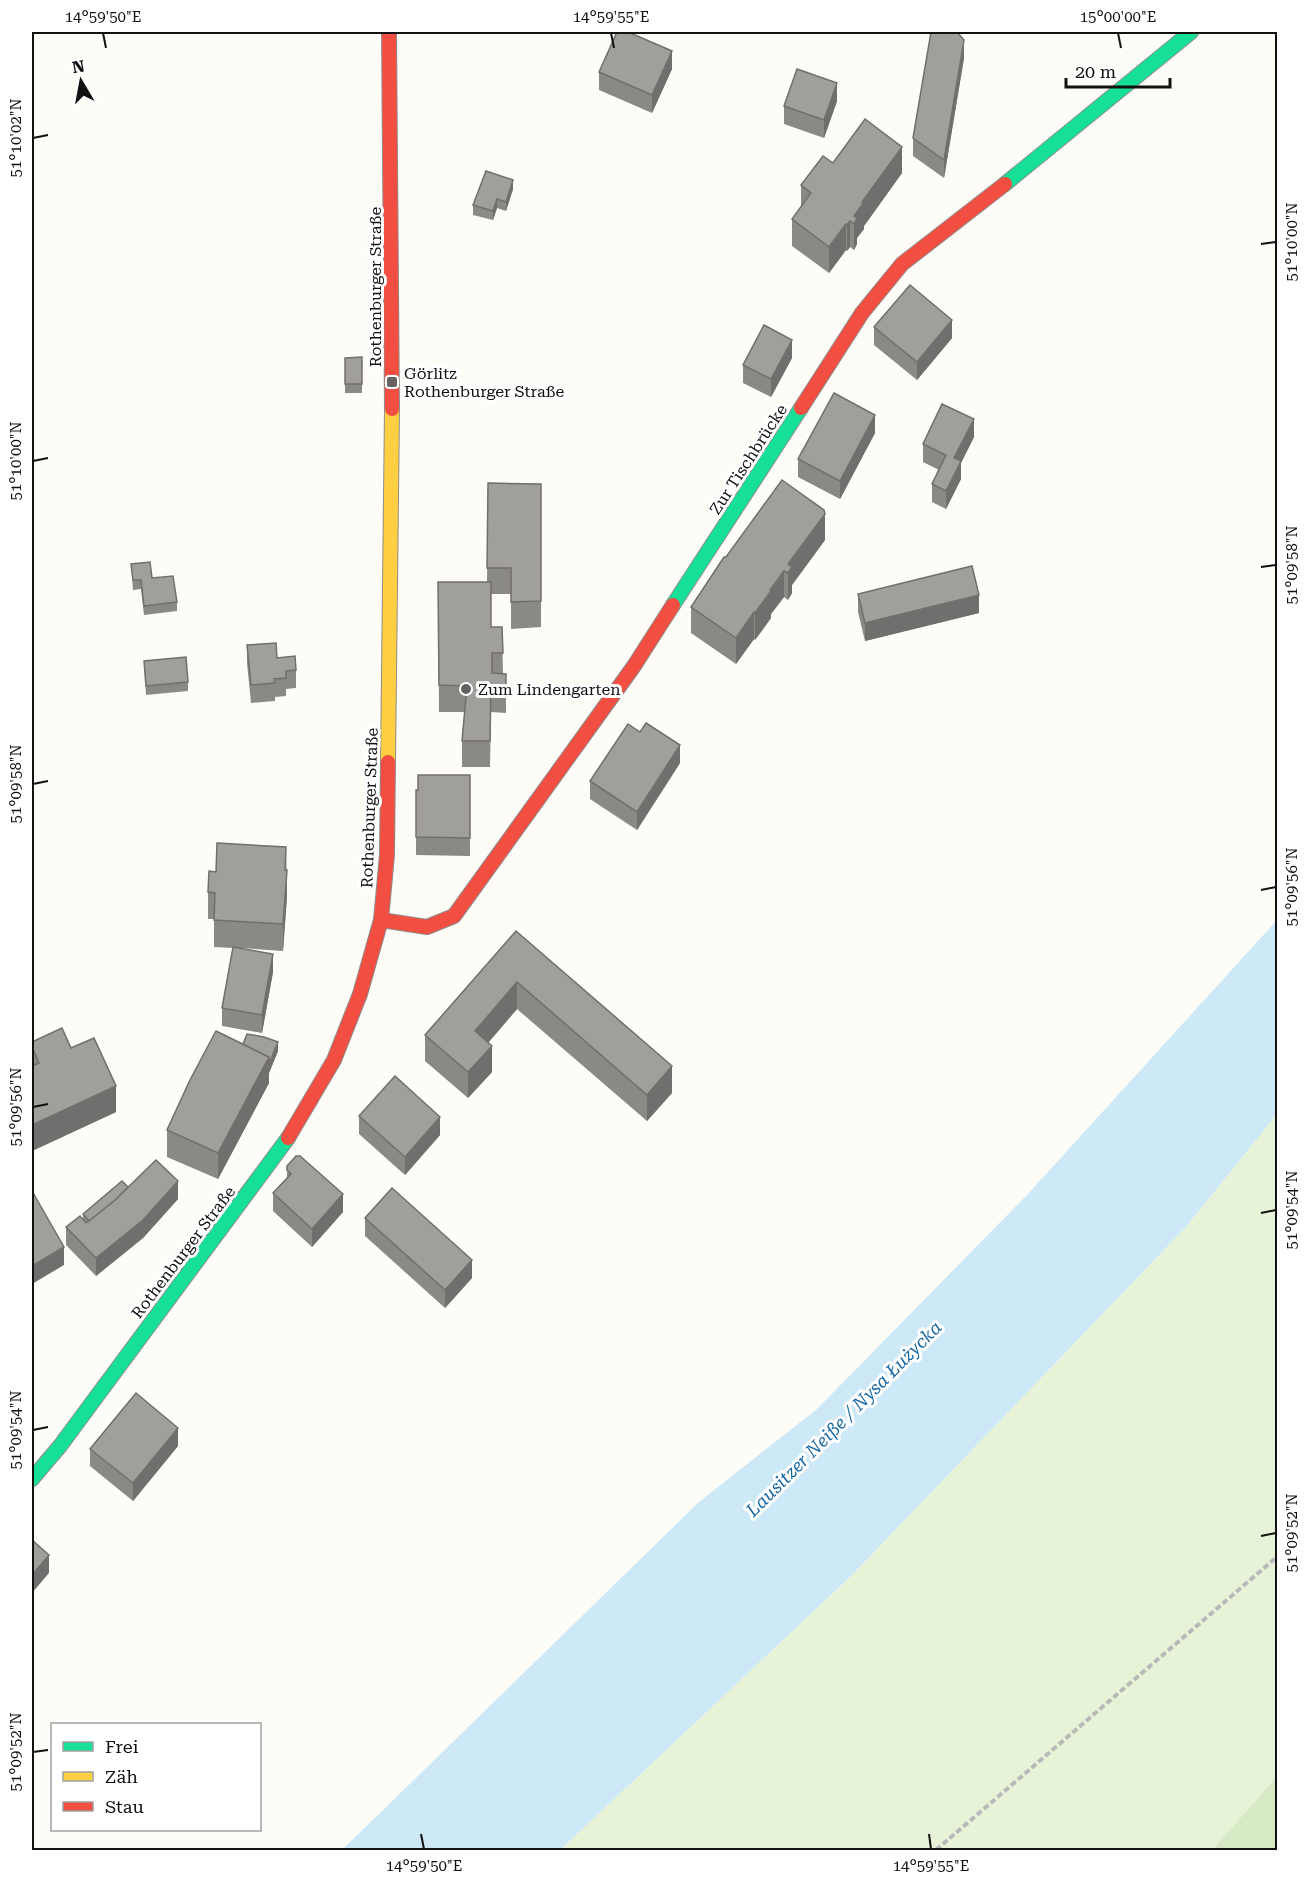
<svg xmlns="http://www.w3.org/2000/svg" width="1309" height="1882" viewBox="0 0 1309 1882" font-family="'Roboto Serif',serif">
  <style>
    .green { fill: #e7f3d7 }
    .forest { fill: #d8eac5 }
    .water { fill: #cde8f7 }
    .lines { fill: none; stroke-linecap: round; stroke-linejoin: round }
    .fast-casing { stroke: #8e8d8b; stroke-width: 16 }
    .slow-casing { stroke: #8e8d8b; stroke-width: 16 }
    .jam-casing { stroke: #8e8d8b; stroke-width: 16 }
    .path { stroke: #b9b9b8; stroke-width: 4; stroke-dasharray: 6 3; stroke-linecap: butt }
    .fast { stroke: #16e098; stroke-width: 14 }
    .slow { stroke: #ffcf43; stroke-width: 14 }
    .jam { stroke: #f24e42; stroke-width: 14 }
    .wall { fill: #8a8986 }
    .shaded-wall { fill: #716f6d }
    .building { fill: #a19f9c; stroke: #716f6d; stroke-width: 1.5 }
    .ticks { fill: none; stroke: #111; stroke-width: 2 }
    .poi-dot { fill: #646362; stroke: #fff; stroke-width: 2 }
    .labels { text-anchor: middle; stroke-width: 6; stroke-linejoin: round; paint-order: stroke }
    .street-label { font-size: 16px; fill: #111; stroke: #fff }
    .poi-label { font-size: 16px; fill: #111; stroke: #fff; text-anchor: start }
    .water-label { font-size: 18px; font-style: italic; fill: #1768a6; stroke: #fff }
    .neatline { fill: none; stroke: #111; stroke-width: 2 }
    .ticks-label { font-size: 15px; text-anchor: middle; fill: #111 }
  </style>
  <rect width="100%" height="100%" fill="#fdfcf7"/>
  <!-- green -->
  <path class="green" d="M1277,1114V1776L1212,1850H560L851,1576L1185,1228Z"/>
  <!-- forest -->
  <path class="forest" d="M1277,1776V1850H1212Z"/>
  <!-- water -->
  <path class="water" d="M1277,920V1114L1185,1228L851,1576L560,1850H342L699,1502L817,1409L1027,1195Z"/>
  <g class="lines">
    <defs>
      <g id="fast">
        <path d="M1005,184L1191,32"/>
        <path d="M673,605L801,408"/>
        <path d="M32,1479L60,1446L288,1138"/>
      </g>
      <path id="slow" d="M388,762L392,409"/>
      <g id="jam">
        <path d="M389,32L392,409"/>
        <path d="M801,408L862,313L902,264L1005,184"/>
        <path d="M381,920L427,927L454,916L634,666L673,605"/>
        <path d="M288,1138L334,1060L360,994L381,920L387,855L388,762"/>
      </g>
    </defs>
    <!-- fast casing -->
    <use href="#fast" class="fast-casing"/>
    <!-- slow casing -->
    <use href="#slow" class="slow-casing"/>
    <!-- jam casing -->
    <use href="#jam" class="jam-casing"/>
    <!-- path -->
    <path class="path" d="M936,1850L1278,1556"/>
    <!-- fast -->
    <use href="#fast" class="fast"/>
    <!-- slow -->
    <use href="#slow" class="slow"/>
    <!-- jam -->
    <use href="#jam" class="jam"/>
  </g>
  <!-- wall -->
  <g class="wall">
    <path d="M964,58L944,178L913,156V138Z"/>
    <path d="M672,69L652,113L599,90V72Z"/>
    <path d="M837,101L824,138L784,124V106Z"/>
    <path d="M833,163L902,173L864,226V229L857,238V244L854,250L850,247L847,251L846,250L829,273L792,246V219L801,206V185Z"/>
    <path d="M513,189L506,211L497,208L493,220L473,215V205Z"/>
    <path d="M874,327L952,338L917,380L874,345Z"/>
    <path d="M362,357V393H345V358Z"/>
    <path d="M792,358L771,397L743,383V365Z"/>
    <path d="M875,433L840,499L798,477V459Z"/>
    <path d="M974,437L961,463V479L946,509L932,502V484L939,470L923,462V444Z"/>
    <path d="M488,483L541,484V627L511,629V594H491V627H502L503,674H506V713L491,712L490,767H462V741L465,712H439L438,582H487Z"/>
    <path d="M825,540L792,585V593L788,600L784,597L771,614V618L755,640L754,639L736,664L691,633V607L726,557Z"/>
    <path d="M131,564L152,578L177,602V611L144,615L141,589L133,590Z"/>
    <path d="M858,594L979,613L865,641L858,612Z"/>
    <path d="M247,645L296,670V688L286,689V696L275,697V701L251,703L247,663Z"/>
    <path d="M144,661L188,682V691L146,695Z"/>
    <path d="M680,763L637,830L590,799V781Z"/>
    <path d="M470,775V856L416,855V790Z"/>
    <path d="M286,870L287,896L283,951L241,948L273,972L262,1033L222,1026V1008L233,948L214,947V919H208V892L216,872Z"/>
    <path d="M516,931L672,1093L647,1121L517,1009L488,1043L492,1072L468,1098L425,1061V1035Z"/>
    <path d="M32,1042L71,1048L116,1112L32,1151Z"/>
    <path d="M243,1044L278,1051L269,1073V1083L218,1179L167,1157V1130Z"/>
    <path d="M359,1116L440,1135L405,1175L359,1134Z"/>
    <path d="M287,1166L343,1212L312,1247L273,1211V1193L287,1178Z"/>
    <path d="M128,1187L178,1199L143,1238L96,1276L66,1245V1227L83,1220V1214Z"/>
    <path d="M365,1218L472,1278L445,1308L365,1236Z"/>
    <path d="M178,1446L133,1501L90,1466V1449Z"/>
  </g>
  <!-- shaded-wall -->
  <g class="shaded-wall">
    <path d="M964,40V58L944,178V160Z"/>
    <path d="M672,51V69L652,113V95Z"/>
    <path d="M837,83V101L824,138V120Z"/>
    <path d="M902,147V173L864,226V229L857,238V244L854,250V216L862,202Z"/>
    <path d="M513,180V189L506,211V202Z"/>
    <path d="M497,199V208L493,220V211Z"/>
    <path d="M850,221V247L847,251V225Z"/>
    <path d="M846,224V250L829,273V247Z"/>
    <path d="M952,320V338L917,380V362Z"/>
    <path d="M792,340V358L771,397V379Z"/>
    <path d="M875,415V433L840,499V481Z"/>
    <path d="M974,419V437L961,463V479L946,509V491L954,458Z"/>
    <path d="M825,514V540L792,585V593L788,600V564Z"/>
    <path d="M784,571V597L771,614V618L755,640V613L770,590Z"/>
    <path d="M979,595V613L865,641V623Z"/>
    <path d="M754,612V639L736,664V638Z"/>
    <path d="M680,745V763L637,830V812Z"/>
    <path d="M286,847L287,896L283,951V924Z"/>
    <path d="M273,954V972L262,1033V1015Z"/>
    <path d="M517,982V1009L475,1058V1031Z"/>
    <path d="M278,1042V1051L269,1073V1083L218,1179V1153L269,1057Z"/>
    <path d="M492,1046V1072L468,1098V1072Z"/>
    <path d="M672,1066V1093L647,1121V1095Z"/>
    <path d="M116,1086V1112L32,1151V1125Z"/>
    <path d="M440,1117V1135L405,1175V1157Z"/>
    <path d="M178,1181V1199L143,1238L96,1276V1258Z"/>
    <path d="M343,1194V1212L312,1247V1229Z"/>
    <path d="M64,1247V1265L32,1284V1266Z"/>
    <path d="M472,1260V1278L445,1308V1290Z"/>
    <path d="M178,1428V1446L133,1501V1483Z"/>
    <path d="M49,1555V1573L32,1593V1575Z"/>
  </g>
  <!-- building -->
  <g class="building">
    <path d="M617,32H628L672,51L652,95L599,72Z"/>
    <path d="M931,32H957L964,40L944,160L913,138Z"/>
    <path d="M797,69L837,83L824,120L784,106Z"/>
    <path d="M865,119L902,147L862,202H864L854,216L857,218L854,224L850,221L847,225L846,224L829,247L792,219L811,193L801,185L823,156L833,163Z"/>
    <path d="M486,171L513,180L506,202L497,199L493,211L473,205Z"/>
    <path d="M910,285L952,320L917,362L874,327Z"/>
    <path d="M764,325L792,340L771,379L743,365Z"/>
    <path d="M362,357V384H345V358Z"/>
    <path d="M834,393L875,415L840,481L798,459Z"/>
    <path d="M942,404L974,419L954,458L961,461L946,491L932,484L946,455L923,444Z"/>
    <path d="M782,480L824,510L825,514L788,564L792,567L788,573L784,571L770,590L771,591L755,613L754,612L736,638L691,607L724,557H726Z"/>
    <path d="M488,483L541,484V601L511,602V568H487Z"/>
    <path d="M150,562L152,578L173,576L177,602L144,606L141,580H133L131,564Z"/>
    <path d="M972,566L979,595L865,623L858,594Z"/>
    <path d="M438,582H491V627H502L503,653H492V673L506,674V686H491L490,741H462L467,686L439,685Z"/>
    <path d="M276,643L277,658L295,656L296,670L286,671V678L274,679L275,683L251,685L247,645Z"/>
    <path d="M186,657L188,682L146,686L144,661Z"/>
    <path d="M646,723L680,745L637,812L590,781L628,724L640,732Z"/>
    <path d="M418,775H470V838L416,837V790H418Z"/>
    <path d="M217,843L286,847L285,870H287L283,924L214,920L215,893L208,892L209,871L216,872Z"/>
    <path d="M516,931L672,1066L647,1095L517,982L475,1031L492,1046L468,1072L425,1035Z"/>
    <path d="M233,947L273,954L262,1015L222,1008Z"/>
    <path d="M62,1028L71,1048L94,1038L116,1086L32,1125V1066L39,1063L32,1047V1042Z"/>
    <path d="M216,1031L269,1057L218,1153L167,1130L190,1080Z"/>
    <path d="M247,1034L264,1037L278,1042L269,1064V1057L243,1044Z"/>
    <path d="M395,1076L440,1117L405,1157L359,1116Z"/>
    <path d="M296,1156H300L343,1194L312,1229L273,1193L291,1174L287,1170V1166Z"/>
    <path d="M156,1160L178,1181L143,1220L96,1258L66,1227L80,1216L86,1223L115,1200Z"/>
    <path d="M122,1181L128,1187L115,1200L89,1221L83,1214Z"/>
    <path d="M392,1188L472,1260L445,1290L365,1218Z"/>
    <path d="M32,1191L64,1247L32,1266Z"/>
    <path d="M136,1393L178,1428L133,1483L90,1449Z"/>
    <path d="M32,1540L49,1555L32,1575Z"/>
  </g>
  <!-- ticks -->
  <path class="ticks" d="M103,33L106,48M611,33L614,48M1118,33L1121,48M33,138L48,135M1261,244L1276,242M33,461L48,458M1261,567L1276,565M33,784L48,781M1261,890L1276,887M33,1107L48,1104M1261,1213L1276,1210M33,1430L48,1427M1261,1536L1276,1533M33,1752L48,1750M421,1834L424,1849M929,1834L931,1849"/>
  <!-- markers -->
  <g class="poi-dot">
    <rect x="386" y="376" width="12" height="12" rx="3"/>
    <circle cx="466" cy="689" r="6"/>
  </g>
  <g class="labels">
    <!-- street labels -->
    <g class="street-label">
      <text transform="translate(375 287) rotate(-90)" y="6">Rothenburger Straße</text>
      <text transform="translate(748 459) rotate(-57)" y="6">Zur Tischbrücke</text>
      <text transform="translate(369 808) rotate(-88)" y="6">Rothenburger Straße</text>
      <text transform="translate(183 1252) rotate(-53)" y="6">Rothenburger Straße</text>
    </g>
    <!-- poi labels -->
    <g class="poi-label">
      <text x="404" y="379">Görlitz<tspan x="404" dy="18">Rothenburger Straße</tspan></text>
      <text x="478" y="695">Zum Lindengarten</text>
    </g>
    <!-- water labels -->
    <g class="water-label">
      <text transform="translate(844 1419) rotate(-45)" y="6">Lausitzer Neiße / Nysa Łużycka</text>
    </g>
  </g>
  <!-- border -->
  <rect width="1309" height="1882" fill="none" stroke="#ffffff" stroke-width="66"/>
  <!-- legend -->
  <rect x="51" y="1723" width="210" height="108" fill="#ffffff" stroke="#a0a0a0" stroke-width="1.5"/>
  <rect x="63" y="1742" width="30" height="9" fill="#16e098" stroke="#a0a0a0" stroke-width="1.5"/>
  <text x="105" y="1753" font-size="18" fill="#111111">Frei</text>
  <rect x="63" y="1772" width="30" height="9" fill="#ffcf43" stroke="#a0a0a0" stroke-width="1.5"/>
  <text x="105" y="1783" font-size="18" fill="#111111">Zäh</text>
  <rect x="63" y="1802" width="30" height="9" fill="#f24e42" stroke="#a0a0a0" stroke-width="1.5"/>
  <text x="105" y="1813" font-size="18" fill="#111111">Stau</text>
  <!-- north arrow -->
  <g transform="translate(81 81) rotate(350)" stroke="#ffffff" stroke-width="4.5" paint-order="stroke">
  <path d="M0-4.5L10 22L0 15L-10 22Z" fill="#111111"/>
  <text y="-9" font-size="16" font-weight="bold" text-anchor="middle" fill="#111111">N</text>
  </g>
  <!-- scale -->
  <path d="M1066 78v9h104v-9" fill="none" stroke="#111111" stroke-width="3"/>
  <text x="1075" y="78" font-size="18" fill="#111111" stroke="#ffffff" stroke-width="4.5" paint-order="stroke">20 m</text>
  <rect x="33" y="33" width="1243" height="1816" class="neatline"/>
  <g class="ticks-label">
    <text x="103" y="22">14°59'50"E</text>
    <text x="611" y="22">14°59'55"E</text>
    <text x="1118" y="22">15°00'00"E</text>
    <text transform="translate(16 138) rotate(-90)" y="5">51°10'02"N</text>
    <text transform="translate(1292 242) rotate(-90)" y="5">51°10'00"N</text>
    <text transform="translate(16 461) rotate(-90)" y="5">51°10'00"N</text>
    <text transform="translate(1292 565) rotate(-90)" y="5">51°09'58"N</text>
    <text transform="translate(16 784) rotate(-90)" y="5">51°09'58"N</text>
    <text transform="translate(1292 887) rotate(-90)" y="5">51°09'56"N</text>
    <text transform="translate(16 1107) rotate(-90)" y="5">51°09'56"N</text>
    <text transform="translate(1292 1210) rotate(-90)" y="5">51°09'54"N</text>
    <text transform="translate(16 1430) rotate(-90)" y="5">51°09'54"N</text>
    <text transform="translate(1292 1533) rotate(-90)" y="5">51°09'52"N</text>
    <text transform="translate(16 1752) rotate(-90)" y="5">51°09'52"N</text>
    <text x="424" y="1871">14°59'50"E</text>
    <text x="931" y="1871">14°59'55"E</text>
  </g>
</svg>
